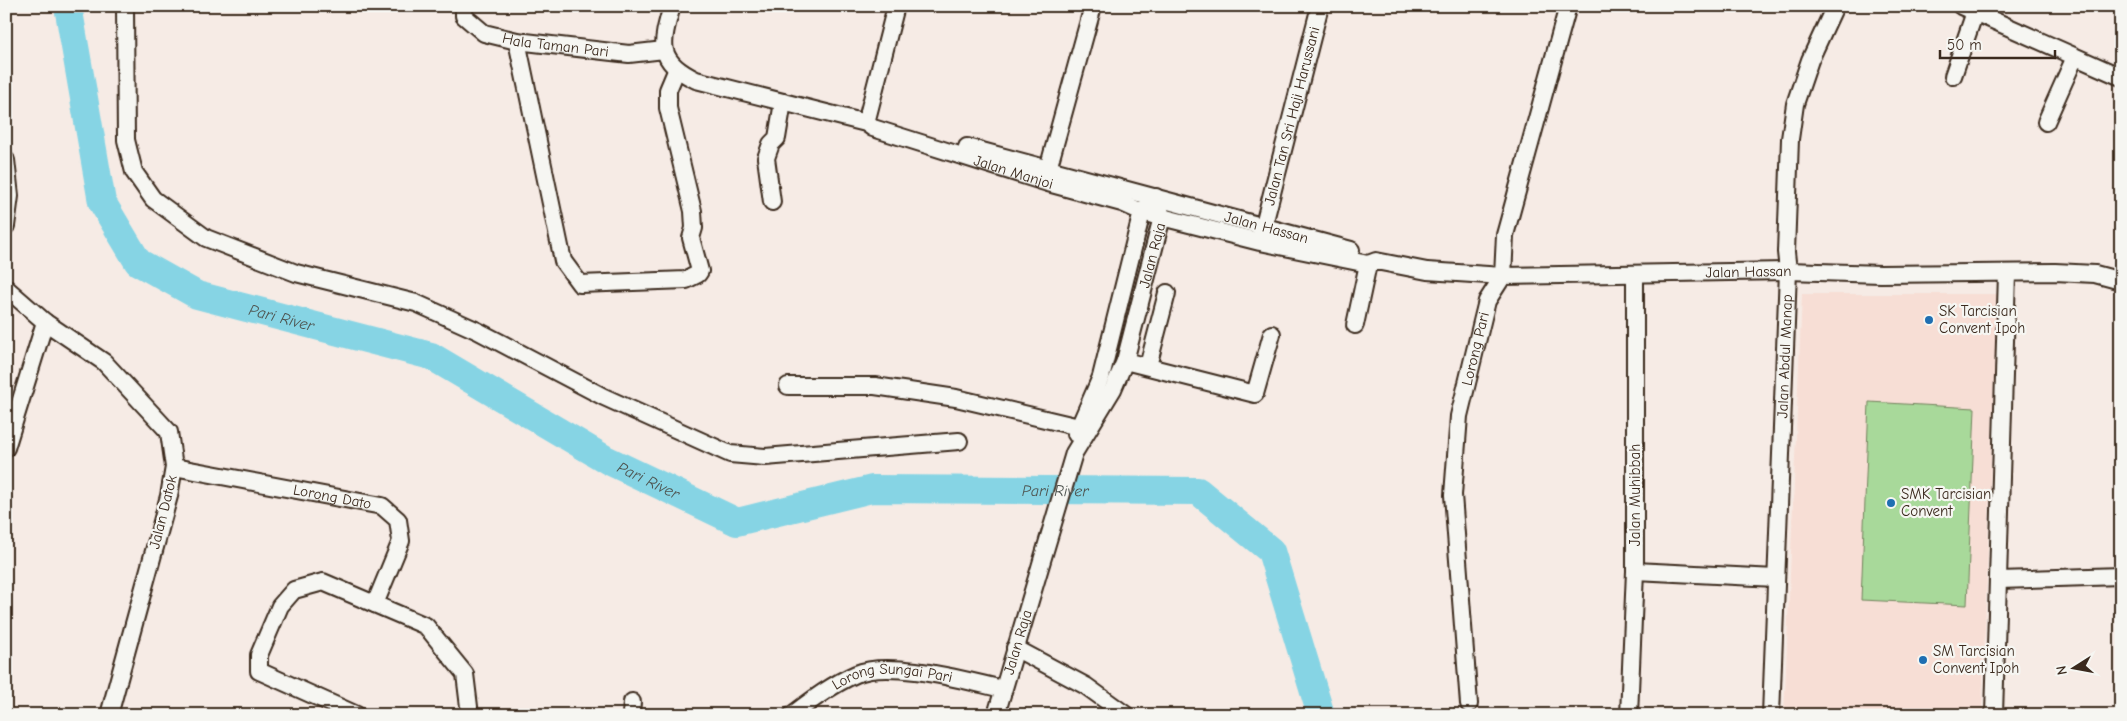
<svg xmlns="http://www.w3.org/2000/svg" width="2127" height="721" viewBox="0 0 2127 721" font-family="'Comic Neue',sans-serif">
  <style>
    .built { fill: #f7ded5 }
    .green { fill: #a8d99a; stroke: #72825c }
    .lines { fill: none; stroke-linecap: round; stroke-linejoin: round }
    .river { stroke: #86d4e4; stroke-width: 28 }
    .minor-casing { stroke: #3b2a1e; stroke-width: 20 }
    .minor { stroke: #f6f6f2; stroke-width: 16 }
    .poi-dot { fill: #1f6fb2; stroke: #f6f6f2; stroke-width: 2 }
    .labels { text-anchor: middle; stroke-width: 4.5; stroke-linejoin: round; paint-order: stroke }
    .street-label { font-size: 15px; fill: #3b2a1e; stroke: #f6f6f2 }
    .poi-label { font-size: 15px; fill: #3b2a1e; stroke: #f6f6f2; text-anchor: start }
    .water-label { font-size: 16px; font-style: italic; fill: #4e5450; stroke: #f6f6f2 }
  </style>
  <rect width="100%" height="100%" fill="#f6ebe5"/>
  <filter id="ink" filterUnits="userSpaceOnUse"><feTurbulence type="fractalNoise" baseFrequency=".02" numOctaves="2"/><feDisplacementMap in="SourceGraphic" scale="10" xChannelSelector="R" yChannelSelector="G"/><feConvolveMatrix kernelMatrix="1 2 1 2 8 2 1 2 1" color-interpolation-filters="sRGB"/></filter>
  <g filter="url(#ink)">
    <!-- built -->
    <path class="built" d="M1802,294H1997L1982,712L1784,715Z"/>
    <!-- green -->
    <path class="green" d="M1869,402L1975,408L1967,605L1861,600Z"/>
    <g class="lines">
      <!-- river -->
      <path class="river" id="s1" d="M68,6L102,202L138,262L197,295L431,356L607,460L737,522L872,489L1198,491L1271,551L1321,715"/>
      <defs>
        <g id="minor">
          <path d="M125,6L126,140L134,172L153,199L206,238L296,273L416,303L478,331L604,397L730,454L765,457L959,441"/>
          <path id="s2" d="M464,6V16L484,33L517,41L629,54L664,50"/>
          <path id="s3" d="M672,6C661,44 656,61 696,80L866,123L873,128L1048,183L1122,203L1142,212L1260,242L1368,264L1376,261L1427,271L1503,276L1788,271L1881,274L2055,272L2095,274L2121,281"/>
          <path d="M1961,6L2121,77"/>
          <path d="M517,41L563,261L580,284L686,280L698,274L700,271L691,238L694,228L693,211L668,108V90L676,71"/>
          <path d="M1953,76L1975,12"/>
          <path d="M2046,122L2075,57"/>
          <path d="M866,123L896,6"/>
          <path id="s4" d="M967,147L1351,250"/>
          <path d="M6,160L10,196L6,226"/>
          <path d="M1048,169L1093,6"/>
          <path d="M772,202L766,158L771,144L777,138L783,102"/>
          <path id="s5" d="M1261,236L1320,6"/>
          <path d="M6,288L45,322L104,362L169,432L174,467L169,496L109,715"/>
          <path d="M1355,325L1368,264"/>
          <path d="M1125,361L1255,394L1272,334"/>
          <path d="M1148,366L1167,293"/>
          <path d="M788,386H875L956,398L1079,427"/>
          <path d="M1076,434L1101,377L1142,212L1150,204"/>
          <path d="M6,448L45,322"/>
          <path id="s6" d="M174,467L382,506L398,520L401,541L375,604"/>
          <path d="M1635,571L1776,578"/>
          <path d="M1999,580L2121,576"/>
          <path d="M1015,648L1086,686L1126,715"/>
          <path id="s7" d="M1469,704L1453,495L1459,416L1487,301L1503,276L1505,235L1568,6"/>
          <path d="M357,715L259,671V655L280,606L294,590L323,582L426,626L465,674L470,715"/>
          <path d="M631,715L632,702"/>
          <path id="s8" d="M792,715C812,700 833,684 856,674C890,659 966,681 1003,689"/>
          <path id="s9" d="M996,715L1074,453L1113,389L1125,361L1162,217L1156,197"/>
          <path d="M1629,715L1635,571V275"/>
          <path id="s10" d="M1771,715L1788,271L1786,252L1790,139L1795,104L1810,60L1835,6"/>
          <path d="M1994,715L2007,273"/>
        </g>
      </defs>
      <!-- minor casing -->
      <use href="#minor" class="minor-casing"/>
      <!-- minor -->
      <use href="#minor" class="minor"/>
    </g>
  </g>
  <!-- markers -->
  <g class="poi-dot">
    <circle cx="1929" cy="320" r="5"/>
    <circle cx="1891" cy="503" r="5"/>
    <circle cx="1923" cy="660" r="5"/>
  </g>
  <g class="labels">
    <!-- street labels -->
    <g class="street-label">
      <text dy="5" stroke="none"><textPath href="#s2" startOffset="109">Hala Taman Pari</textPath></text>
      <text dy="5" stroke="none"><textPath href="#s5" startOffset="124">Jalan Tan Sri Haji Harussani</textPath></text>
      <text dy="5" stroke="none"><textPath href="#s3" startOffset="421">Jalan Manjoi</textPath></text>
      <text dy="5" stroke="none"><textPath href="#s4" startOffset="310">Jalan Hassan</textPath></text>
      <text dy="5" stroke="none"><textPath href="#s9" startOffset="488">Jalan Raja</textPath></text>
      <text dy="5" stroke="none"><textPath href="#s3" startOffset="1170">Jalan Hassan</textPath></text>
      <text dy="5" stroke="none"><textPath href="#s7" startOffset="358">Lorong Pari</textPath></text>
      <text dy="5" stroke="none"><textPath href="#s10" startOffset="359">Jalan Abdul Manap</textPath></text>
      <text transform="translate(1635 495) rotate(-90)" y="5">Jalan Muhibbah</text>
      <text dy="5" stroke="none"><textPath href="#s6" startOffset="161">Lorong Dato</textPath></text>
      <text transform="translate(163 512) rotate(-76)" y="5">Jalan Datok</text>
      <text dy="5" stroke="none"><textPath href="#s9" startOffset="76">Jalan Raja</textPath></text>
      <text dy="5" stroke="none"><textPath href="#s8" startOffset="112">Lorong Sungai Pari</textPath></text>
    </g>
    <!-- poi labels -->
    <g class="poi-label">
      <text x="1939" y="316">SK Tarcisian<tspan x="1939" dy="17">Convent Ipoh</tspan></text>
      <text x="1901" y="499">SMK Tarcisian<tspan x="1901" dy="17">Convent</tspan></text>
      <text x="1933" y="656">SM Tarcisian<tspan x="1933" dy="17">Convent Ipoh</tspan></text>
    </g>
    <!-- water labels -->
    <g class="water-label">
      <text dy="6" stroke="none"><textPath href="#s1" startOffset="424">Pari River</textPath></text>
      <text dy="6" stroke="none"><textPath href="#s1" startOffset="829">Pari River</textPath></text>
      <text dy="6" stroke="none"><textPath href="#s1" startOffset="1249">Pari River</textPath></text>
    </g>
  </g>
  <!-- margin -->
  <rect width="2127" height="721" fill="none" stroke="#f6f6f2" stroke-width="25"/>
  <rect x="12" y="12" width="2102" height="696" fill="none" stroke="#3b2a1e" stroke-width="2" filter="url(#ink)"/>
  <!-- north arrow -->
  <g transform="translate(2074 668) rotate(259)" stroke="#f6f6f2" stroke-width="4" paint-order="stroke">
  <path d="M0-4L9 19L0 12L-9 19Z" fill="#3b2a1e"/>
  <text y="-8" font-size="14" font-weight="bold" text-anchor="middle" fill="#3b2a1e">N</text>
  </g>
  <!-- scale -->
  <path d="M1940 50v8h115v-8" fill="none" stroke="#3b2a1e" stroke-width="2.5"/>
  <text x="1947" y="50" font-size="15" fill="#3b2a1e" stroke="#f6f6f2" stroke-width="4" paint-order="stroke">50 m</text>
</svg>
